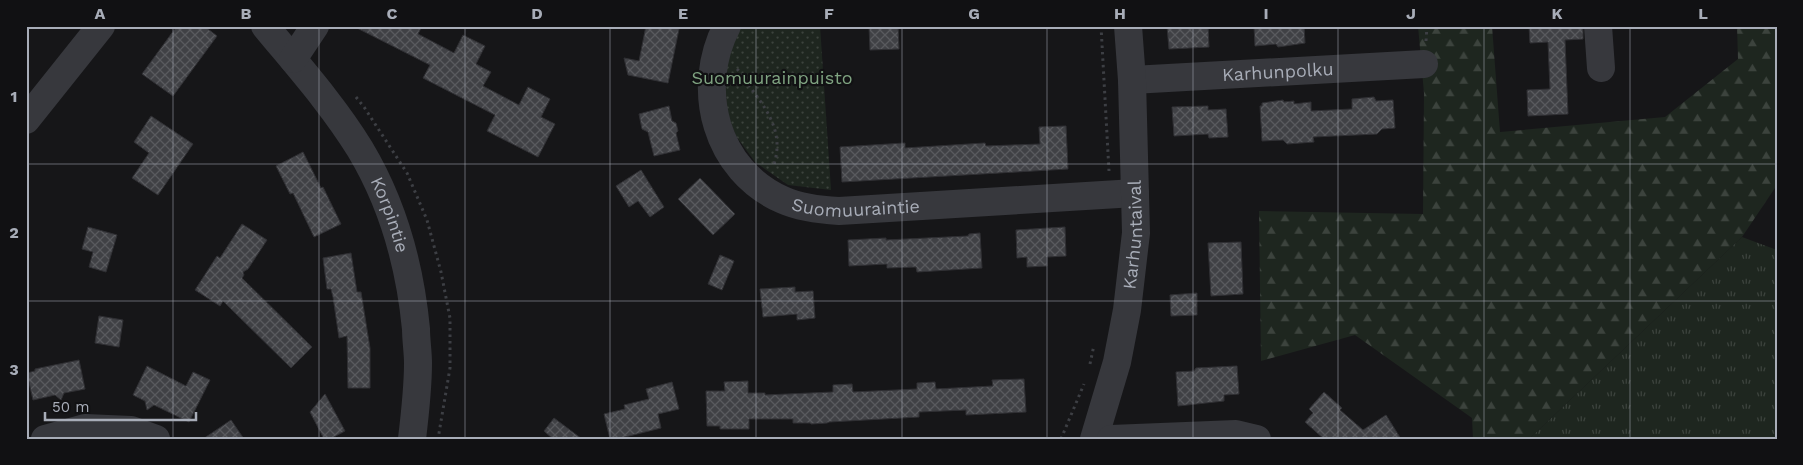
<svg xmlns="http://www.w3.org/2000/svg" width="1803" height="465" viewBox="0 0 1803 465" font-family="'Work Sans',sans-serif">
  <style>
    .grass { fill: url(#grass-tufts) }
    .forest { fill: url(#forest-firs) }
    .park { fill: url(#park-dots) }
    .building { fill: url(#building-cross-hatch); stroke: #303034 }
    .lines { fill: none; stroke-linecap: round; stroke-linejoin: round }
    .path { stroke: #3d3f44; stroke-width: 3; stroke-dasharray: 2.5 4; stroke-linecap: butt }
    .minor { stroke: #37383d; stroke-width: 28 }
    .grid { fill: none; stroke: #a8adb8; stroke-width: 1; stroke-opacity: 0.55 }
    .labels { text-anchor: middle; stroke-width: 4.5; stroke-linejoin: round; paint-order: stroke }
    .street-label { font-size: 18px; fill: #a8adb8; stroke: #111113 }
    .park-label { font-size: 18px; fill: #7fa381; stroke: #111113 }
    .neatline { fill: none; stroke: #a8adb8; stroke-width: 2 }
    .grid-label { font-size: 16px; text-anchor: middle; font-weight: bold; fill: #a8adb8 }
  </style>
  <defs>
    <pattern id="grass-tufts" width="24" height="20" patternUnits="userSpaceOnUse" patternTransform="scale(1.25)"><rect width="24" height="20" fill="#1e261f"/><path d="M3 7l-1-3M5 7V3M7 7l1-3M15 17l-1-3M17 17v-4M19 17l1-3" fill="none" stroke="#3c433d"/></pattern>
    <pattern id="forest-firs" width="22" height="20" patternUnits="userSpaceOnUse" patternTransform="scale(1.25)"><rect width="22" height="20" fill="#1e261f"/><path d="M5 1l3.5 6h-7zM16 11l3.5 6h-7z" fill="#3c433d"/></pattern>
    <pattern id="park-dots" width="8" height="8" patternUnits="userSpaceOnUse" patternTransform="scale(1.25)"><rect width="8" height="8" fill="#1e261f"/><path d="M2 2h.1M6 6h.1" fill="none" stroke="#3c433d" stroke-width="1.8" stroke-linecap="round"/></pattern>
    <pattern id="building-cross-hatch" width="8" height="8" patternUnits="userSpaceOnUse" patternTransform="scale(1.25)"><rect width="8" height="8" fill="#404145"/><path d="M0 0l8 8M0 8l8-8" fill="none" stroke="#595a5e"/></pattern>
  </defs>
  <rect width="100%" height="100%" fill="#161618"/>
  <!-- grass -->
  <path class="grass" d="M1742,237L1777,250V439H1529Z"/>
  <!-- forest -->
  <path class="forest" d="M1418,26H1492L1500,132L1665,117L1738,59L1737,26H1777V185L1742,237L1529,439H1473L1472,418L1355,335L1261,361L1259,211L1423,214L1424,93Z"/>
  <!-- park -->
  <path class="park" d="M736,26H820L831,190L788,185L755,162L736,136L724,105L721,72Z"/>
  <!-- building -->
  <g class="building">
    <path d="M177,26H204L217,36L173,96L142,74Z"/>
    <path d="M353,26H422L418,34L454,53L463,35L485,46L476,64L491,72L483,86L519,105L528,87L550,99L541,117L555,124L538,157L487,131L495,115L423,78L430,65Z"/>
    <path d="M646,26H667L679,29L668,83L628,75L624,58L639,61Z"/>
    <path d="M869,26H898L899,49L870,50Z"/>
    <path d="M1167,26H1208L1209,47L1169,49Z"/>
    <path d="M1254,26H1304L1305,43L1278,47L1276,44L1255,46Z"/>
    <path d="M1529,26H1583V39L1565,40L1568,114L1528,116L1527,90L1550,89L1548,42L1530,43Z"/>
    <path d="M1374,97L1376,101L1393,100L1395,128L1382,129L1377,134L1313,137L1314,142L1287,144L1283,140L1262,141L1260,106H1262V103L1283,100L1284,102L1294,101V104L1311,102V111L1352,109V99Z"/>
    <path d="M669,106L672,121L676,123L678,131L676,133L680,150L654,156L648,132L642,129L639,114Z"/>
    <path d="M1208,106V110L1226,109L1228,137L1209,138L1208,134L1174,136L1172,107Z"/>
    <path d="M151,116L193,144L158,195L132,178L149,153L134,142Z"/>
    <path d="M1066,126L1068,169L842,182L840,147L905,143V148L985,143L986,146L1040,144L1039,127Z"/>
    <path d="M303,152L321,188L323,187L341,224L314,237L293,193L290,194L276,166Z"/>
    <path d="M641,170L664,207L650,217L638,201L629,207L616,186Z"/>
    <path d="M700,178L735,214L713,235L678,199Z"/>
    <path d="M242,224L267,240L248,269L243,272L244,275L242,278L312,347L291,368L223,301L220,306L195,290L217,256L220,258Z"/>
    <path d="M88,227L117,235L106,272L89,267L93,252L82,249Z"/>
    <path d="M1065,227L1066,256L1047,257V266L1027,267V257L1017,258L1016,230Z"/>
    <path d="M980,233L982,268L917,272L916,267L887,268V264L849,266L848,240L886,238V240L968,236L969,234Z"/>
    <path d="M1241,242L1243,294L1211,296L1208,243Z"/>
    <path d="M351,253L357,292H361L370,348V388H348L347,336L339,338L333,297L331,289H327L323,258Z"/>
    <path d="M720,255L734,261L722,290L708,284Z"/>
    <path d="M795,287V292L813,291L815,318L797,320V314L763,317L760,289Z"/>
    <path d="M1197,293V315L1171,316L1170,295Z"/>
    <path d="M99,316L123,320L119,347L95,343Z"/>
    <path d="M79,360L85,389L64,393L61,400L55,395L33,400L27,373L35,371V369Z"/>
    <path d="M147,366L186,386L193,372L210,380L189,422L154,405L147,410L145,401L133,395Z"/>
    <path d="M1237,366L1239,394L1224,395V401L1178,406L1176,372L1194,371L1196,368Z"/>
    <path d="M1024,379L1026,412L966,415V410L919,412V417L829,422L827,423L811,424L810,423H793V419H749V429H720V426H707L706,391H725L724,382L748,381V393H765V395L833,392V385L852,384L853,392L917,389V383L935,382L936,389L993,386L992,380Z"/>
    <path d="M672,382L679,409L658,414L661,428L617,439H610L604,414L625,409L624,405L649,399L646,389Z"/>
    <path d="M1324,392L1342,408L1340,410L1363,430L1386,415L1401,439H1324L1305,422L1313,413L1309,409Z"/>
    <path d="M325,394L345,431L330,439H324L310,412Z"/>
    <path d="M554,418L582,439H553L544,431Z"/>
    <path d="M231,420L244,439H203Z"/>
  </g>
  <g class="lines">
    <!-- path -->
    <g class="path">
      <path d="M1101,26L1109,171"/>
      <path d="M1426,41L1427,26"/>
      <path d="M737,69C743,75 748,84 753,91C771,115 784,137 773,167"/>
      <path d="M356,97L364,107L407,173L427,220L441,272L450,318V368L438,439"/>
      <path d="M1090,364L1094,345"/>
      <path d="M1061,439L1084,384"/>
    </g>
    <!-- minor -->
    <g class="minor">
      <path id="s1" d="M265,26C298,66 333,105 360,149C393,204 410,266 416,329C416,340 418,352 418,363C418,389 415,414 412,439"/>
      <path id="s2" d="M727,26C694,89 716,171 783,200C801,208 820,210 839,211L1135,193"/>
      <path d="M1598,26L1601,68"/>
      <path d="M293,59L315,26"/>
      <path id="s3" d="M1132,80L1424,64"/>
      <path d="M26,120L101,26"/>
      <path d="M45,439L85,428L131,430L156,439"/>
      <path id="s4" d="M1094,439L1117,362L1127,310L1136,233L1132,80L1128,26"/>
      <path d="M1111,439L1236,434L1257,439"/>
    </g>
  </g>
  <!-- grid -->
  <path class="grid" d="M173,26V439M319,26V439M465,26V439M610,26V439M756,26V439M902,26V439M1047,26V439M1193,26V439M1338,26V439M1484,26V439M1630,26V439M26,164H1777M26,301H1777"/>
  <g class="labels">
    <!-- street labels -->
    <g class="street-label">
      <text dy="6" stroke="none"><textPath href="#s3" startOffset="146">Karhunpolku</textPath></text>
      <text dy="6" stroke="none"><textPath href="#s2" startOffset="279">Suomuuraintie</textPath></text>
      <text dy="6" stroke="none"><textPath href="#s1" startOffset="228">Korpintie</textPath></text>
      <text dy="6" stroke="none"><textPath href="#s4" startOffset="209">Karhuntaival</textPath></text>
    </g>
    <!-- park labels -->
    <g class="park-label">
      <text x="772" y="84">Suomuurainpuisto</text>
    </g>
  </g>
  <!-- border -->
  <rect width="1803" height="465" fill="none" stroke="#111113" stroke-width="55"/>
  <!-- scale -->
  <path d="M45 412v8h151v-8" fill="none" stroke="#a8adb8" stroke-width="2.5"/>
  <text x="52" y="412" font-size="15" fill="#a8adb8" stroke="#111113" stroke-width="4" paint-order="stroke">50 m</text>
  <rect x="28" y="28" width="1748" height="410" class="neatline"/>
  <g class="grid-label">
    <text x="100" y="19">A</text>
    <text x="246" y="19">B</text>
    <text x="392" y="19">C</text>
    <text x="537" y="19">D</text>
    <text x="683" y="19">E</text>
    <text x="829" y="19">F</text>
    <text x="974" y="19">G</text>
    <text x="1120" y="19">H</text>
    <text x="1266" y="19">I</text>
    <text x="1411" y="19">J</text>
    <text x="1557" y="19">K</text>
    <text x="1703" y="19">L</text>
    <text x="14" y="102">1</text>
    <text x="14" y="238">2</text>
    <text x="14" y="375">3</text>
  </g>
</svg>
